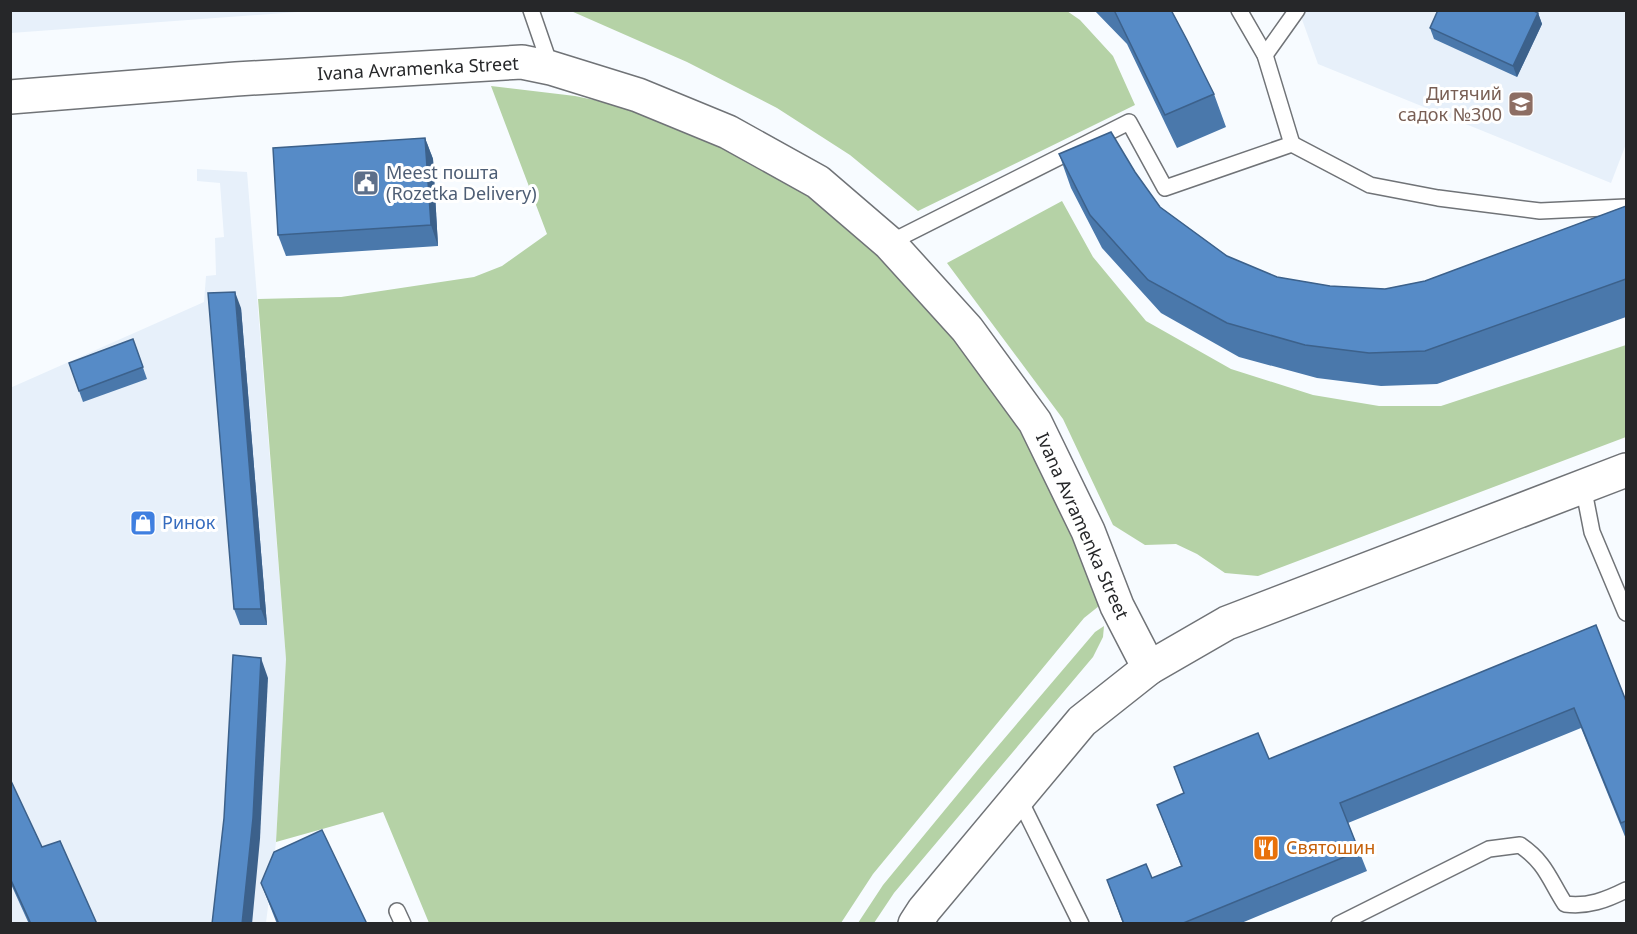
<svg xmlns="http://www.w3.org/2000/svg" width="1637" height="934" viewBox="0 0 1637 934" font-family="'Noto Sans',sans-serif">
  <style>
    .built { fill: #e7f0fa }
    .green { fill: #b5d2a6 }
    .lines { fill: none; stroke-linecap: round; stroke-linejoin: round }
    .service-casing { stroke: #707377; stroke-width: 18 }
    .tertiary-casing { stroke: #707377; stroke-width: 36 }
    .service { stroke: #fff; stroke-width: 15 }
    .tertiary { stroke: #fff; stroke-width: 33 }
    .wall { fill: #4a78ab }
    .shaded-wall { fill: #3c618b }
    .building { fill: #568bc7; stroke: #3c618b; stroke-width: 1.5 }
    .labels { text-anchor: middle; stroke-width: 6; stroke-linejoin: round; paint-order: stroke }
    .street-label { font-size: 18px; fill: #262729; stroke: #fff }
    .education-label { font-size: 18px; fill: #785e54; stroke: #fff; text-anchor: end }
    .service-label { font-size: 18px; fill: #4e5e75; stroke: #fff; text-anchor: start }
    .shop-label { font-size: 18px; fill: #366cbe; stroke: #fff; text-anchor: start }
    .food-label { font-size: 18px; fill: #c56008; stroke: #fff; text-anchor: start }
  </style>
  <rect width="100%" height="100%" fill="#f7fbff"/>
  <!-- built -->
  <g class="built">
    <path d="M11,10H311V11L11,33Z"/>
    <path d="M1299,11H1626V144L1611,183L1318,64Z"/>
    <path d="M197,169L247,172L286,659L276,842L266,923H11L10,388L204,302L206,276L216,275L215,238L224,237L220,183L197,181Z"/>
  </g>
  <!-- green -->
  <g class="green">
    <path d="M571,11H1067L1080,20L1113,56L1135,105L918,211L850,155L777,108L687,62Z"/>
    <path d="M491,86L575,96L647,111L818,193L886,251L1027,424L1104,602L1084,618L873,874L841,923H429L383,812L276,842L286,659L258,299L341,297L474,277L502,266L547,234Z"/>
    <path d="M1062,201L1093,257L1146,321L1231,369L1313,395L1379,406H1441L1626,345V437L1258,576L1225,573L1197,554L1176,544L1145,545L1113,525L1063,419L947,263Z"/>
    <path d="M1104,626L1103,637L1093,657L894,893L874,923H858L883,885L981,766L1095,632Z"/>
  </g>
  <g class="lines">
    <defs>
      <g id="service">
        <path d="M531,10L551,68"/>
        <path d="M1265,55L1297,10"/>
        <path d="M1292,144L1370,185L1438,198L1540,211L1626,207"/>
        <path d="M889,243L1129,122L1165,188L1292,144L1265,55L1239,10"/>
        <path d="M1583,486L1592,532L1626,613"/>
        <path d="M1018,796L1081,924"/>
        <path d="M397,911L403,924"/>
        <path d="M1339,924L1489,849L1520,845C1546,863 1549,879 1565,904C1588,907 1606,900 1626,890"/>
      </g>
      <g id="tertiary">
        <path d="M10,97L236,79L522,62L551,68L638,95L728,132L818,182L889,243L967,329L1035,422L1088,531L1117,606L1149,668"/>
        <path d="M915,924L924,910L1082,721L1149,668L1227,623L1626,470"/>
      </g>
    </defs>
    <!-- service casing -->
    <use href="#service" class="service-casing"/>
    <!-- tertiary casing -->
    <use href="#tertiary" class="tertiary-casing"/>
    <!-- service -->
    <use href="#service" class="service"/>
    <!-- tertiary -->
    <use href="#tertiary" class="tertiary"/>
  </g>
  <!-- wall -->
  <g class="wall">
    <path d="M1094,10H1171L1214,94L1226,127L1177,148L1127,44Z"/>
    <path d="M1538,13L1542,24L1517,77L1434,39L1430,28Z"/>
    <path d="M425,138L433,159L438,246L286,256L278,235Z"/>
    <path d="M1059,154L1135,172L1160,207L1227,256L1277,277L1330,286L1385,289L1425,281L1626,206V317L1437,384L1381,386L1317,378L1239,357L1161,313L1102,248L1071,188Z"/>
    <path d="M241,308L267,625H240L234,609Z"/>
    <path d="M133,339L147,379L83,402L69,363Z"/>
    <path d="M1596,625L1626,701V839L1581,728L1348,823L1367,871L1239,924H1123L1107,880L1152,878L1181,866L1157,805L1184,794L1174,767L1269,759Z"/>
    <path d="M10,781L42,847L97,924H29L10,882Z"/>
    <path d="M261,883L367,924H277Z"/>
  </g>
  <!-- shaded-wall -->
  <g class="shaded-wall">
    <path d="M1538,13L1542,24L1517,77L1513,66Z"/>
    <path d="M425,138L433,159L438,246L431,225Z"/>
    <path d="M235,292L241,308L267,625L261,609Z"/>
    <path d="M261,658L268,678L260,839L252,924H242Z"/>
  </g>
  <!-- building -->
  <g class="building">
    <path d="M1114,10H1171L1187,40L1214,94L1165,115Z"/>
    <path d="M1438,10H1532L1538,13L1513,66L1430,28Z"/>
    <path d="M1111,132L1135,172L1160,207L1227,256L1277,277L1330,286L1385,289L1425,281L1626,206V279L1425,351L1369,353L1305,345L1227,323L1148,280L1090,215L1059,154Z"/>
    <path d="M425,138L431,225L278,235L273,148Z"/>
    <path d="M235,292L261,609H234L208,293Z"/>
    <path d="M133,339L143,367L79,391L69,363Z"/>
    <path d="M1596,625L1626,701V821L1621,823L1574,708L1340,803L1359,851L1181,924H1124L1107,880L1146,864L1152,878L1182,866L1157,805L1184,793L1174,767L1258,733L1269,759Z"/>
    <path d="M233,655L261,658L253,818L242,924H212L224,818Z"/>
    <path d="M10,781H11L42,847L60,841L97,924H31L10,878Z"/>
    <path d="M322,830L367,924H279L261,883L274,852Z"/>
  </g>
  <!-- icons -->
  <defs>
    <symbol id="school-square" viewBox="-11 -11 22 22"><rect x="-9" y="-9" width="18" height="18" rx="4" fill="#8d6e63" stroke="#fff"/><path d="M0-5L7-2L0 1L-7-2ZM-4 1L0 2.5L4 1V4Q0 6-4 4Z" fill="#fff"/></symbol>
    <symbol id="civic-square" viewBox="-11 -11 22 22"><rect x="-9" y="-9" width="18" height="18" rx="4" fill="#5c6f8a" stroke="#fff"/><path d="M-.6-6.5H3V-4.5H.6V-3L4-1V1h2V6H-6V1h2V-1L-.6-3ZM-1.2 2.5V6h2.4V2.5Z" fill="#fff"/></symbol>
    <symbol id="shop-square" viewBox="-11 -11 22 22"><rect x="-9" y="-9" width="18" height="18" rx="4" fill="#3f7fe0" stroke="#fff"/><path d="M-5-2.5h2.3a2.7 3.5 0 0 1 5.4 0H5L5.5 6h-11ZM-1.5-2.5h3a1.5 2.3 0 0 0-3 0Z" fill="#fff"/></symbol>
    <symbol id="restaurant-square" viewBox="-11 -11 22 22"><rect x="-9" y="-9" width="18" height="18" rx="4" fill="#e8710a" stroke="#fff"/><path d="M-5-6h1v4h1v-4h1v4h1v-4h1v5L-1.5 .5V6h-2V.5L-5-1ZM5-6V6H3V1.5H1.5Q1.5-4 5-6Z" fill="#fff"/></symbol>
  </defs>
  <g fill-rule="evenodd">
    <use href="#school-square" x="1506" y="89" width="30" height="30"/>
    <use href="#civic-square" x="351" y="168" width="30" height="30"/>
    <use href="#shop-square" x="128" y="508" width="30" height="30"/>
    <use href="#restaurant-square" x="1251" y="833" width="30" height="30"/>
  </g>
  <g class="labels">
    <!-- street labels -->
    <g class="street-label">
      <text transform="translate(418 69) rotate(-3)" y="6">Ivana Avramenka Street</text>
      <text transform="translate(1082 526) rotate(66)" y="6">Ivana Avramenka Street</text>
    </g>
    <!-- education labels -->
    <g class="education-label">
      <text x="1502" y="100">Дитячий<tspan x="1502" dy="21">садок №300</tspan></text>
    </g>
    <!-- service labels -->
    <g class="service-label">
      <text x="386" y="179">Meest пошта<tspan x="386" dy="21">(Rozetka Delivery)</tspan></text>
    </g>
    <!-- shop labels -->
    <g class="shop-label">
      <text x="162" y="529">Ринок</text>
    </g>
    <!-- food labels -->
    <g class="food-label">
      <text x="1286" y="854">Святошин</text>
    </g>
  </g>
  <!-- border -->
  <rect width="1637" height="934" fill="none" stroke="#262729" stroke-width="24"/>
</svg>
